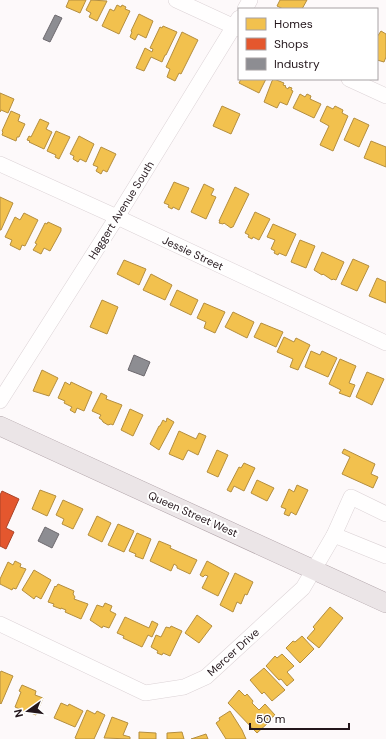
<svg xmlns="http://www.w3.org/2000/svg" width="386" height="739" viewBox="0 0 386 739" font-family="'DM Sans',sans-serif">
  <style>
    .homes { fill: #f2c14e; stroke: #b48e3f }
    .shops { fill: #e4572e; stroke: #aa4428 }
    .industry { fill: #8d8d92; stroke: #6d696e }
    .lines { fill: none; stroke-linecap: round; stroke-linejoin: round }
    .minor-casing { stroke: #dcd3d6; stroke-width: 16 }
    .major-casing { stroke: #b1a4a9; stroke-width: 20 }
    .minor { stroke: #fffefe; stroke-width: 15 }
    .major { stroke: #ebe5e7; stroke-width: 19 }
    .labels { text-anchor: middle; stroke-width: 4; stroke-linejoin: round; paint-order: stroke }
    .street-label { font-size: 11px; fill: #23161b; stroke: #fff }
  </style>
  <rect width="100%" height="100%" fill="#fdf9fa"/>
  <!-- homes -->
  <g class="homes">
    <path d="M69,0H86L80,13L66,7Z"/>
    <path d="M91,0L107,1L97,21L89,17L91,13L86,10Z"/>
    <path d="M280,0H307L302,9H283L277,6Z"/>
    <path d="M117,5L121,7L122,5L126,7L125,9L130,11L119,34L102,26L110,9L114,11Z"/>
    <path d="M139,14L153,21L146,38L138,34L135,40L130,37L132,32L131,31Z"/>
    <path d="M163,26L177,32L166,55H165L162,62L151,57L144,71L136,68L145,48L152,52L153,49L150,48L160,27L162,28Z"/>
    <path d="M381,31L386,34V57L384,62L377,60V37Z"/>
    <path d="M182,32L198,40L181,74L179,73L175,81L167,77L170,69L166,67Z"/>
    <path d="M241,79H266L259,93L239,83Z"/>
    <path d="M274,79L284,83L283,85L286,86L285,87L288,89L289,87L292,88L291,90L293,91L287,105L280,102L277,108L264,102L272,81Z"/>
    <path d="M0,93L14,99L8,113L1,110L0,112Z"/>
    <path d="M300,94L305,97L307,94L311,96L310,99L321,104L314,118L293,108Z"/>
    <path d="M222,106L240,114L231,134L213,126Z"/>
    <path d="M327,106L333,109L335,106L343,110L342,113L348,116L333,151L320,145L329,126L320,121Z"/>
    <path d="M11,111L20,115L18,121L25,124L19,137H17L16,141L2,135L3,132L2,131Z"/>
    <path d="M354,118L369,125L359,147L344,140Z"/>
    <path d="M40,119L49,123L46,129L52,132L44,149L29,142L30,141L27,140L29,136L31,137Z"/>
    <path d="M56,131L70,137L59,159L55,157L56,155L47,151Z"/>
    <path d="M79,136L94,144L86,162L80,159L78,162L73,159L74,156L70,154Z"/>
    <path d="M371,141L386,147V167L364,158Z"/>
    <path d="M101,147L116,154L107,172L103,170L101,174L96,171L98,167L93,165Z"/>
    <path d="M174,182L189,188L179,210L173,207L172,209L168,207L169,205L164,203Z"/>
    <path d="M204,184L214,189L211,195L216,197L206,219L191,212Z"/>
    <path d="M235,187L249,194L233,227H232L231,228L224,223L223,224L219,223L220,221H219Z"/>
    <path d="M0,197L13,203L1,230H0Z"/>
    <path d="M255,212L270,219L259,240L253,237L252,239L248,237L249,235L245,233Z"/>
    <path d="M24,213L38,220L25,246L22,245L20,250L10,245L12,240L5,237L15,217L20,220Z"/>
    <path d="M48,222L61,228V231L50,251L44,248L41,254L33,250L37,244L35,243L45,223L47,224Z"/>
    <path d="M273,224L296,234L286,256L279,253L278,255L274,253L275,251L271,249L275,240L267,237Z"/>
    <path d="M300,240L315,246L306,268L291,262Z"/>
    <path d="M322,252L344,262L336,280L333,279L332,280L323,274L322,275L314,270Z"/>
    <path d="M353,259L369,266L357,291L341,284Z"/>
    <path d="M124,260L146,269L139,285L117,274Z"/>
    <path d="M151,274L172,285L165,300L143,290Z"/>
    <path d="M377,278L386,282V303L369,296Z"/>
    <path d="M177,290L198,300L191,315L170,305Z"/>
    <path d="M102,300L118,307L107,334L90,327Z"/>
    <path d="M204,303L225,312L215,333L204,328L206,322L197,318Z"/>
    <path d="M233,312L254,322L247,338L225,327Z"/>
    <path d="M261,323L283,332L276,347L254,337Z"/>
    <path d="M284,337L294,342L296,338L310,345L298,370L290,367L293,359L277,352Z"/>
    <path d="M311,351L320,355L322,351L337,358L328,377L305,367Z"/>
    <path d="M340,359L356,366L349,383L355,385L350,397L339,393L341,390L329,384Z"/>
    <path d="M42,370L58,378L49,396L33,391Z"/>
    <path d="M367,372L384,379L372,405L356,397Z"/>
    <path d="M65,382L70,385L71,382L92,392L84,411L77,408L75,413L70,410L72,407L64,403L65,401L58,398Z"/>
    <path d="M101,393L107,396L106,399L122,405L113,425L111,424L108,425L103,422L102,420L99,418L101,415L92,411Z"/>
    <path d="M130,409L143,415L133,436L121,430Z"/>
    <path d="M167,418L174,422L159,450L150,444L159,426H160L163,420L166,422Z"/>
    <path d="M179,431L196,439L199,433L206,436L198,455L188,450L183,460L169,454Z"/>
    <path d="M344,449L375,464L371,474L378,477L373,488L342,474L350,457L342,453Z"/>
    <path d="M217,450L228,455L218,477L207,472Z"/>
    <path d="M244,463L255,468L244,491L234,486L231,492L227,490L239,467L241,468Z"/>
    <path d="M257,480L274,488L267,501L251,493Z"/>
    <path d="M297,485L308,490L296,515L291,512L289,516L284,514L286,509L281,507L289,489L294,492Z"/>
    <path d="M40,490L56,496L47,516L32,509Z"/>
    <path d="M63,500L83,509L73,529L62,524L64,519L56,515Z"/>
    <path d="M97,516L111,523L102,542L88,535Z"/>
    <path d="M118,524L134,531L124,552L108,545Z"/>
    <path d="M137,533L151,539L143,559L135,556L136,554L129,551Z"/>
    <path d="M159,541L171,546L170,548L197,560L190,574L177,568V566L174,564L171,571L150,561Z"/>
    <path d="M15,561L21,564L20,567L26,569L16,589L13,588L12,590L0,584V579L8,562L13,565Z"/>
    <path d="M207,561L229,573L218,596L202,588L208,576L205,575L203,577L200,575Z"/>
    <path d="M34,570L51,580L41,599L36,596L34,599L22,590Z"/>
    <path d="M235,573L253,582L247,595L245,594L241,604L237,602L233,612L220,605Z"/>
    <path d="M58,584L74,591L73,594L75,597L74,599L88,604L81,619L65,612L66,610L61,608V609L53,606L54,604L48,602L55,586L56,587Z"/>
    <path d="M105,603L112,606L110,611L116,614L109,628L103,626L102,628L90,620L97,605L103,607Z"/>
    <path d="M330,607L343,618L319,648L307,638L315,629L313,627Z"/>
    <path d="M197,615L212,626L199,643L185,633Z"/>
    <path d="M125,617L149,628L152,621L158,624L152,637L148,635L142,647L123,638L124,636L117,633Z"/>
    <path d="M171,626L182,631L170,656L163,653L162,655L157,653L158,651L151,647L156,635L161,637L166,627L170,628Z"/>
    <path d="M302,636L314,649L300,663L286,648L293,641L295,642Z"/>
    <path d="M282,654L294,666L287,672L294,680L287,686L281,679L279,680L266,666L275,656L277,658Z"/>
    <path d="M264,668L285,690L272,701L264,692L262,694L250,680Z"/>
    <path d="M1,671L13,676L1,704L0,703V673Z"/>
    <path d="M22,685L36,691L35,695L43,698L36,715L26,711L25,713L21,711L22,710L15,707L21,692L19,691Z"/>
    <path d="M239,690L245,696L247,694L253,701L252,703L259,710L265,704L275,715L269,720L263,715L269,722L257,733L228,703Z"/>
    <path d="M61,703L68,706L69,704L83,711L75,727L54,718Z"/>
    <path d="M87,710L95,714L97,711L105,715L94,739H77L75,738Z"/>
    <path d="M230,711L242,730L246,739H226L216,723L220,720L219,718Z"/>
    <path d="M112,717L128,723L123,735L130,737V739L104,738Z"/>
    <path d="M139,732L156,733V739H139Z"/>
    <path d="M182,732L184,739H167V733Z"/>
    <path d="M206,734L208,739H191Z"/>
  </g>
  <!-- shops -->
  <path class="shops" d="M2,491L19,499L6,528L14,532L6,549L0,546V495Z"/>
  <!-- industry -->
  <g class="industry">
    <path d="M55,15L62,18L50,42L43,39Z"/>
    <path d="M134,355L150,362L144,376L128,370Z"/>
    <path d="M45,527L59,534L52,548L38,541Z"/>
  </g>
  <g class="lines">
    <defs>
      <g id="minor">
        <path d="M176,0L239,29"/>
        <path d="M245,9L250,0"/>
        <path d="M349,79L386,96"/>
        <path d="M0,164L117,217L386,343"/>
        <path d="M0,401L117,217L239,18"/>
        <path d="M334,535L386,556"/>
        <path d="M0,624L145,693L184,687L206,677L303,588L334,535L351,497L386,514"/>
      </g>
      <path id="major" d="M0,426L386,603"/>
    </defs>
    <!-- minor casing -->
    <use href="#minor" class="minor-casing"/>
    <!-- major casing -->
    <use href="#major" class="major-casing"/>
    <!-- minor -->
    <use href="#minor" class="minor"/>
    <!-- major -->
    <use href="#major" class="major"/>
  </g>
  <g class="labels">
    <!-- street labels -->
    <g class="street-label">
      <text transform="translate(121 210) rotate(-58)" y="4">Haggert Avenue South</text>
      <text transform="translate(193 253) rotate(25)" y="4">Jessie Street</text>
      <text transform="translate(193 514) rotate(24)" y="4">Queen Street West</text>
      <text transform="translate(233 652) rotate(-42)" y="4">Mercer Drive</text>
    </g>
  </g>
  <!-- legend -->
  <rect x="238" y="8" width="140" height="72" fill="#ffffff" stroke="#a7a2a4"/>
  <rect x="246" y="18" width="20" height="12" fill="#f2c14e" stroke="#a7a2a4"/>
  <text x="274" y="28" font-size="12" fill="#23161b">Homes</text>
  <rect x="246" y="38" width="20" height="12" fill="#e4572e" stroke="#a7a2a4"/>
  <text x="274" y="48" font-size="12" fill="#23161b">Shops</text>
  <rect x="246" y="58" width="20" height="12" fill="#8d8d92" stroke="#a7a2a4"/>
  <text x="274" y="68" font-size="12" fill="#23161b">Industry</text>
  <!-- north arrow -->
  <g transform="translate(28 711) rotate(256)" stroke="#ffffff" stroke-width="3" paint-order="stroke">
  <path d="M0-3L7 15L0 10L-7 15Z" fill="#23161b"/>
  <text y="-6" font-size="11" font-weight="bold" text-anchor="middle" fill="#23161b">N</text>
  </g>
  <!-- scale -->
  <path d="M250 723v6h99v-6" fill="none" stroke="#23161b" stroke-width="2"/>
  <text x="256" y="723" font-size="12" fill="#23161b" stroke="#ffffff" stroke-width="3" paint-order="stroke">50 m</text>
</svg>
